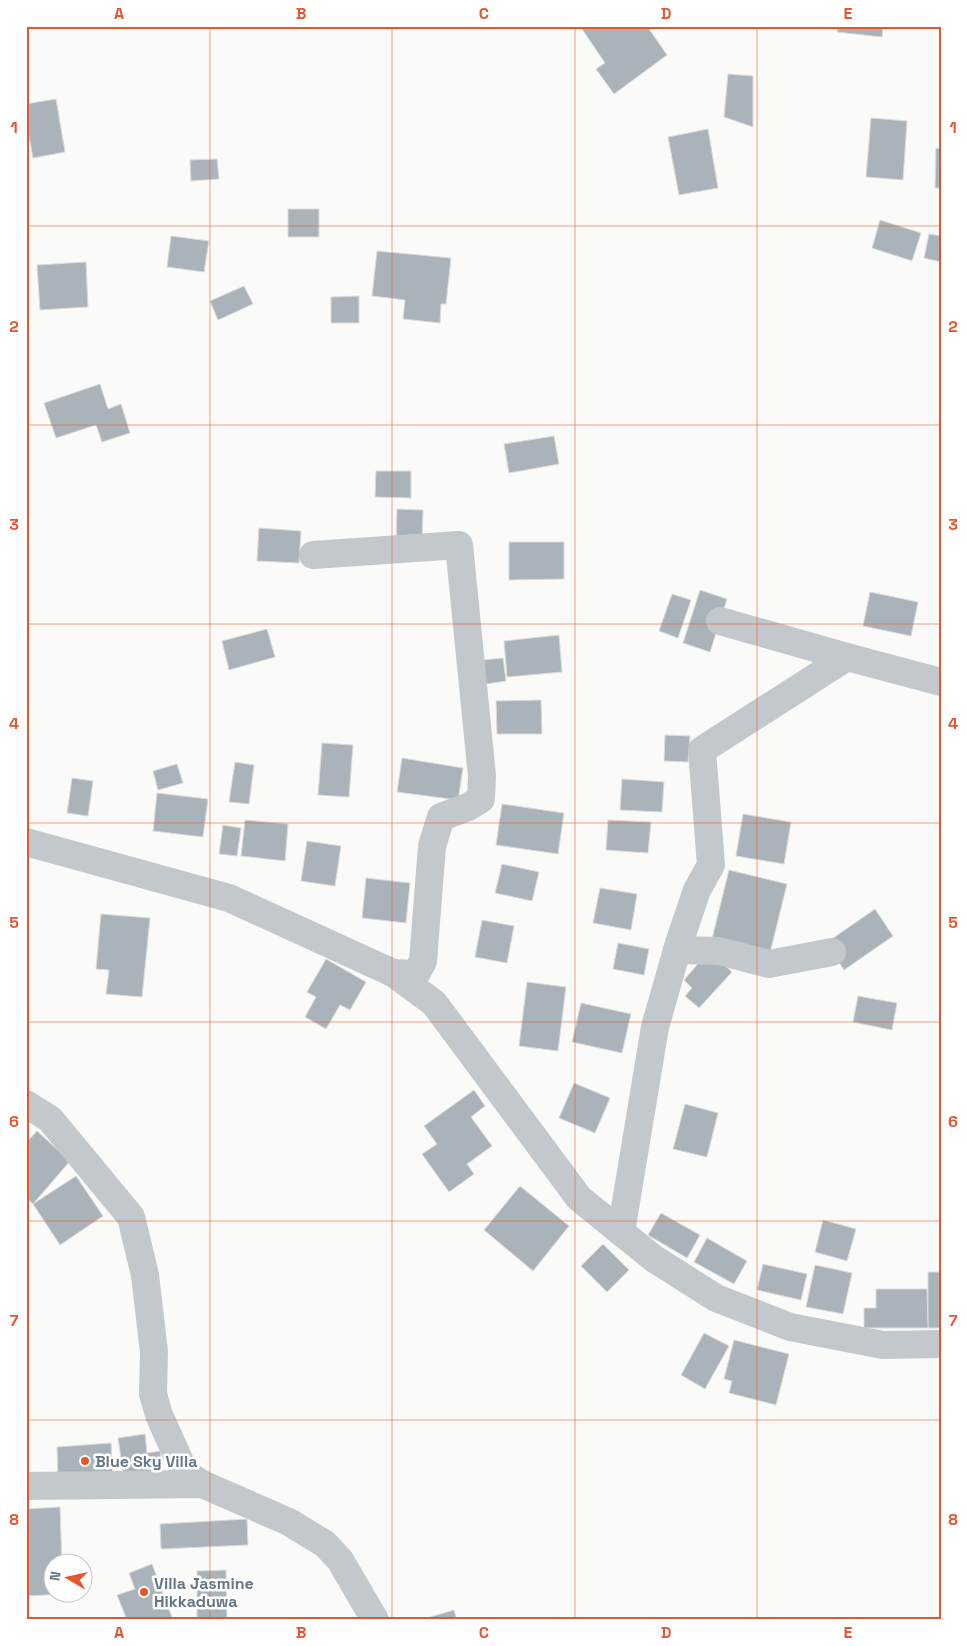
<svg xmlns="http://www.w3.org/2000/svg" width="967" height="1646" viewBox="0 0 967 1646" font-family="'Space Grotesk',sans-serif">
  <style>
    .building { fill: #aab3b9; stroke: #dcdcda }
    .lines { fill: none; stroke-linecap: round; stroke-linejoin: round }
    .minor { stroke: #c3c8cc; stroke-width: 28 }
    .grid { fill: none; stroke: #e4572e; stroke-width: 1; stroke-opacity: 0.55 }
    .poi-dot { fill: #e4572e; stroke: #fff; stroke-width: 2 }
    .labels { text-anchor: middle; stroke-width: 5; stroke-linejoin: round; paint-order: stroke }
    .poi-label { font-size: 16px; font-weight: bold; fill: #657683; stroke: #fff; text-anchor: start }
    .neatline { fill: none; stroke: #e4572e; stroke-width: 2 }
    .grid-label { font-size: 16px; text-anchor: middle; font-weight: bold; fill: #e4572e }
  </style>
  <rect width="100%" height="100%" fill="#fafaf8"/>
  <!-- building -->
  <g class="building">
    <path d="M580,26H647L667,55L614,94L596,69L605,63Z"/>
    <path d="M838,26H883L882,37L837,32Z"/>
    <path d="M728,74L753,76V127L724,117Z"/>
    <path d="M56,99L65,152L33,158L26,120V104Z"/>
    <path d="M871,118L907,121L903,180L866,177Z"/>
    <path d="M708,129L718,188L679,195L668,137Z"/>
    <path d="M936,148L941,149V188H935Z"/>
    <path d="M217,159L219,179L191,181L190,160Z"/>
    <rect x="288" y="209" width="31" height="28"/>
    <path d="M880,220L921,233L912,261L872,248Z"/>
    <path d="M929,234L941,236V262L924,258Z"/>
    <path d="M171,236L209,241L204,272L167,267Z"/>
    <path d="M377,251L451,258L446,304H441L440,323L403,319L405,300L372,296Z"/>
    <path d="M86,262L88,307L40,310L37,265Z"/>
    <path d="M244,286L253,304L218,320L210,301Z"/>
    <path d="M359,296V323H331V297Z"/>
    <path d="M100,384L108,409L121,404L130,433L102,442L96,425L56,438L44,403Z"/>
    <path d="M554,436L559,464L509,473L504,444Z"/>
    <path d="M376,471H411V498L375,497Z"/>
    <path d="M397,509L423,510L422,542L396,541Z"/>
    <path d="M259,528L301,531L299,563L257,561Z"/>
    <path d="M509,542H564V579L509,580Z"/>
    <path d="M700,590L727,599L710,652L683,643Z"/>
    <path d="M870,592L918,602L911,636L863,626Z"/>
    <path d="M672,594L691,600L678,638L659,631Z"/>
    <path d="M267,629L275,657L229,670L222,641Z"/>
    <path d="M559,635L562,672L507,677L504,641Z"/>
    <path d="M503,658L506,681L486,684L483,660Z"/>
    <path d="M541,700L542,734H497L496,701Z"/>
    <path d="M665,735L690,736L688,762L664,761Z"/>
    <path d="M322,743L353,745L349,797L318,795Z"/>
    <path d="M402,758L463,768L458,800L397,792Z"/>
    <path d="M235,762L254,765L249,804L229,802Z"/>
    <path d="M177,764L183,783L158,790L153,771Z"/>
    <path d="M72,778L93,781L88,816L67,813Z"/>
    <path d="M622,779L664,782L662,812L620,810Z"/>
    <path d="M157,793L208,799L203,837L153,831Z"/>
    <path d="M502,804L564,813L558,854L496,845Z"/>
    <path d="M743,814L791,822L784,864L736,856Z"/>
    <path d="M245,820L288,824L285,861L241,856Z"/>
    <path d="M608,820L651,822L648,853L606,850Z"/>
    <path d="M223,825L241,828L237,856L219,854Z"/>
    <path d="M307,841L341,846L335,886L301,881Z"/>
    <path d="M502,864L539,872L532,901L495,893Z"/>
    <path d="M729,870L787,884L769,957L711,943Z"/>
    <path d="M366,878L410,883L406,923L362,918Z"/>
    <path d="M600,888L637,894L631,930L593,923Z"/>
    <path d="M875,909L893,936L844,970L826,943Z"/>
    <path d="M101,914L150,918L142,997L106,994L109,970L96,969Z"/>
    <path d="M482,920L514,926L507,963L475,957Z"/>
    <path d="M618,943L649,949L644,975L613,969Z"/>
    <path d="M709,951L732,972L699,1008L685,996L692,988L684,980Z"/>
    <path d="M326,959L366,982L350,1010L340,1005L326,1029L305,1017L316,997L307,992Z"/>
    <path d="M527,982L566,987L558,1051L519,1046Z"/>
    <path d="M858,996L897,1003L892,1030L853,1022Z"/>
    <path d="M581,1003L631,1014L622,1053L572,1042Z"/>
    <path d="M574,1083L610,1098L595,1133L559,1118Z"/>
    <path d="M474,1090L485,1106L471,1117L492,1146L467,1164L474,1174L449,1192L422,1154L437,1144L424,1126Z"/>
    <path d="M685,1104L718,1113L707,1157L673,1149Z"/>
    <path d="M37,1131L70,1161L33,1204L26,1198V1143Z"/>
    <path d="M76,1176L103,1216L60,1245L33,1204Z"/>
    <path d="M520,1186L569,1226L533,1271L484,1230Z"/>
    <path d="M661,1213L700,1235L687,1258L648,1235Z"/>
    <path d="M823,1220L856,1229L847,1261L815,1252Z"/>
    <path d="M707,1238L747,1261L734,1284L694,1262Z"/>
    <path d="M603,1244L629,1270L607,1292L581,1266Z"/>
    <path d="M763,1264L807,1274L801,1300L757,1290Z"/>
    <path d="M815,1265L852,1273L843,1314L806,1307Z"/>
    <rect x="928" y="1272" width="13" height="56"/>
    <path d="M876,1289H927L928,1328H864V1308H876Z"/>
    <path d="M704,1333L729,1346L705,1389L681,1375Z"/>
    <path d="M734,1340L789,1354L776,1405L729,1393L732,1381L724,1379Z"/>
    <path d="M145,1434L147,1453L160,1451L163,1473L124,1479L118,1438Z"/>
    <path d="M111,1443L113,1476L58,1479L57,1447Z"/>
    <path d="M60,1507L62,1564H52V1594H64L26,1596V1509Z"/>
    <path d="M247,1519L248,1545L161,1549L160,1524Z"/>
    <path d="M152,1564L173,1620H127L117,1595L135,1589L129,1573Z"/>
    <path d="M226,1570L227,1620H197V1571Z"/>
    <path d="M454,1610L457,1620H420Z"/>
  </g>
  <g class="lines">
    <!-- minor -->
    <g class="minor">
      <path d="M313,555L459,545L482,776L481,799L468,807L441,817L432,846L423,961L416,974L393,973"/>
      <path d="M720,621L847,657"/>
      <path d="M26,842L229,898L393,973L434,1003L579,1198L653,1258L716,1298L790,1327L883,1345L941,1344"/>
      <path d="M677,950L719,951L769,964L832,952"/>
      <path d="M26,1104L50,1119L131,1217L145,1275L154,1352L153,1394L159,1415L185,1473L202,1484"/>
      <path d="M621,1232L655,1027L679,943L697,890L711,865L702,750L847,657L941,682"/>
      <path d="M26,1486L202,1484L289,1522L325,1544L340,1560L375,1620"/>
    </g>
  </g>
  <!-- grid -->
  <path class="grid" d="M210,26V1620M392,26V1620M575,26V1620M757,26V1620M26,226H941M26,425H941M26,624H941M26,823H941M26,1022H941M26,1221H941M26,1420H941"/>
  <!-- markers -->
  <g class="poi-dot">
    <circle cx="85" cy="1461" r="5"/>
    <circle cx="144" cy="1592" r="5"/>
  </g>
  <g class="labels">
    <!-- poi labels -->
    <g class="poi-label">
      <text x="95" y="1467">Blue Sky Villa</text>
      <text x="154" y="1589">Villa Jasmine<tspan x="154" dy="18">Hikkaduwa</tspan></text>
    </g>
  </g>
  <!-- border -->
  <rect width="967" height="1646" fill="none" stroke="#ffffff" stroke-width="55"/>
  <!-- north arrow -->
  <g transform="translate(68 1578) rotate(279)"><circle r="24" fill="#ffffff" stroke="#c1c8cd"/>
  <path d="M0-4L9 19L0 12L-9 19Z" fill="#e4572e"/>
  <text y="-8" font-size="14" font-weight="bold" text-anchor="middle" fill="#657683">N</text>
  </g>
  <rect x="28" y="28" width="912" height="1590" class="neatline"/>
  <g class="grid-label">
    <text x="119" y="19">A</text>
    <text x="301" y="19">B</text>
    <text x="484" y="19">C</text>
    <text x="666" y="19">D</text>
    <text x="848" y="19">E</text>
    <text x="14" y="133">1</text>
    <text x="953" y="133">1</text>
    <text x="14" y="332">2</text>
    <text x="953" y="332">2</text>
    <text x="14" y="530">3</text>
    <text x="953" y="530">3</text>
    <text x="14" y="729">4</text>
    <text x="953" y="729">4</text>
    <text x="14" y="928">5</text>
    <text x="953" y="928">5</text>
    <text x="14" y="1127">6</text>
    <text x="953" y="1127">6</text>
    <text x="14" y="1326">7</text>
    <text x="953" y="1326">7</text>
    <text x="14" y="1525">8</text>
    <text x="953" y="1525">8</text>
    <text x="119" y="1638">A</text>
    <text x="301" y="1638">B</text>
    <text x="484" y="1638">C</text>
    <text x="666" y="1638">D</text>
    <text x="848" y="1638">E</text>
  </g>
</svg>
